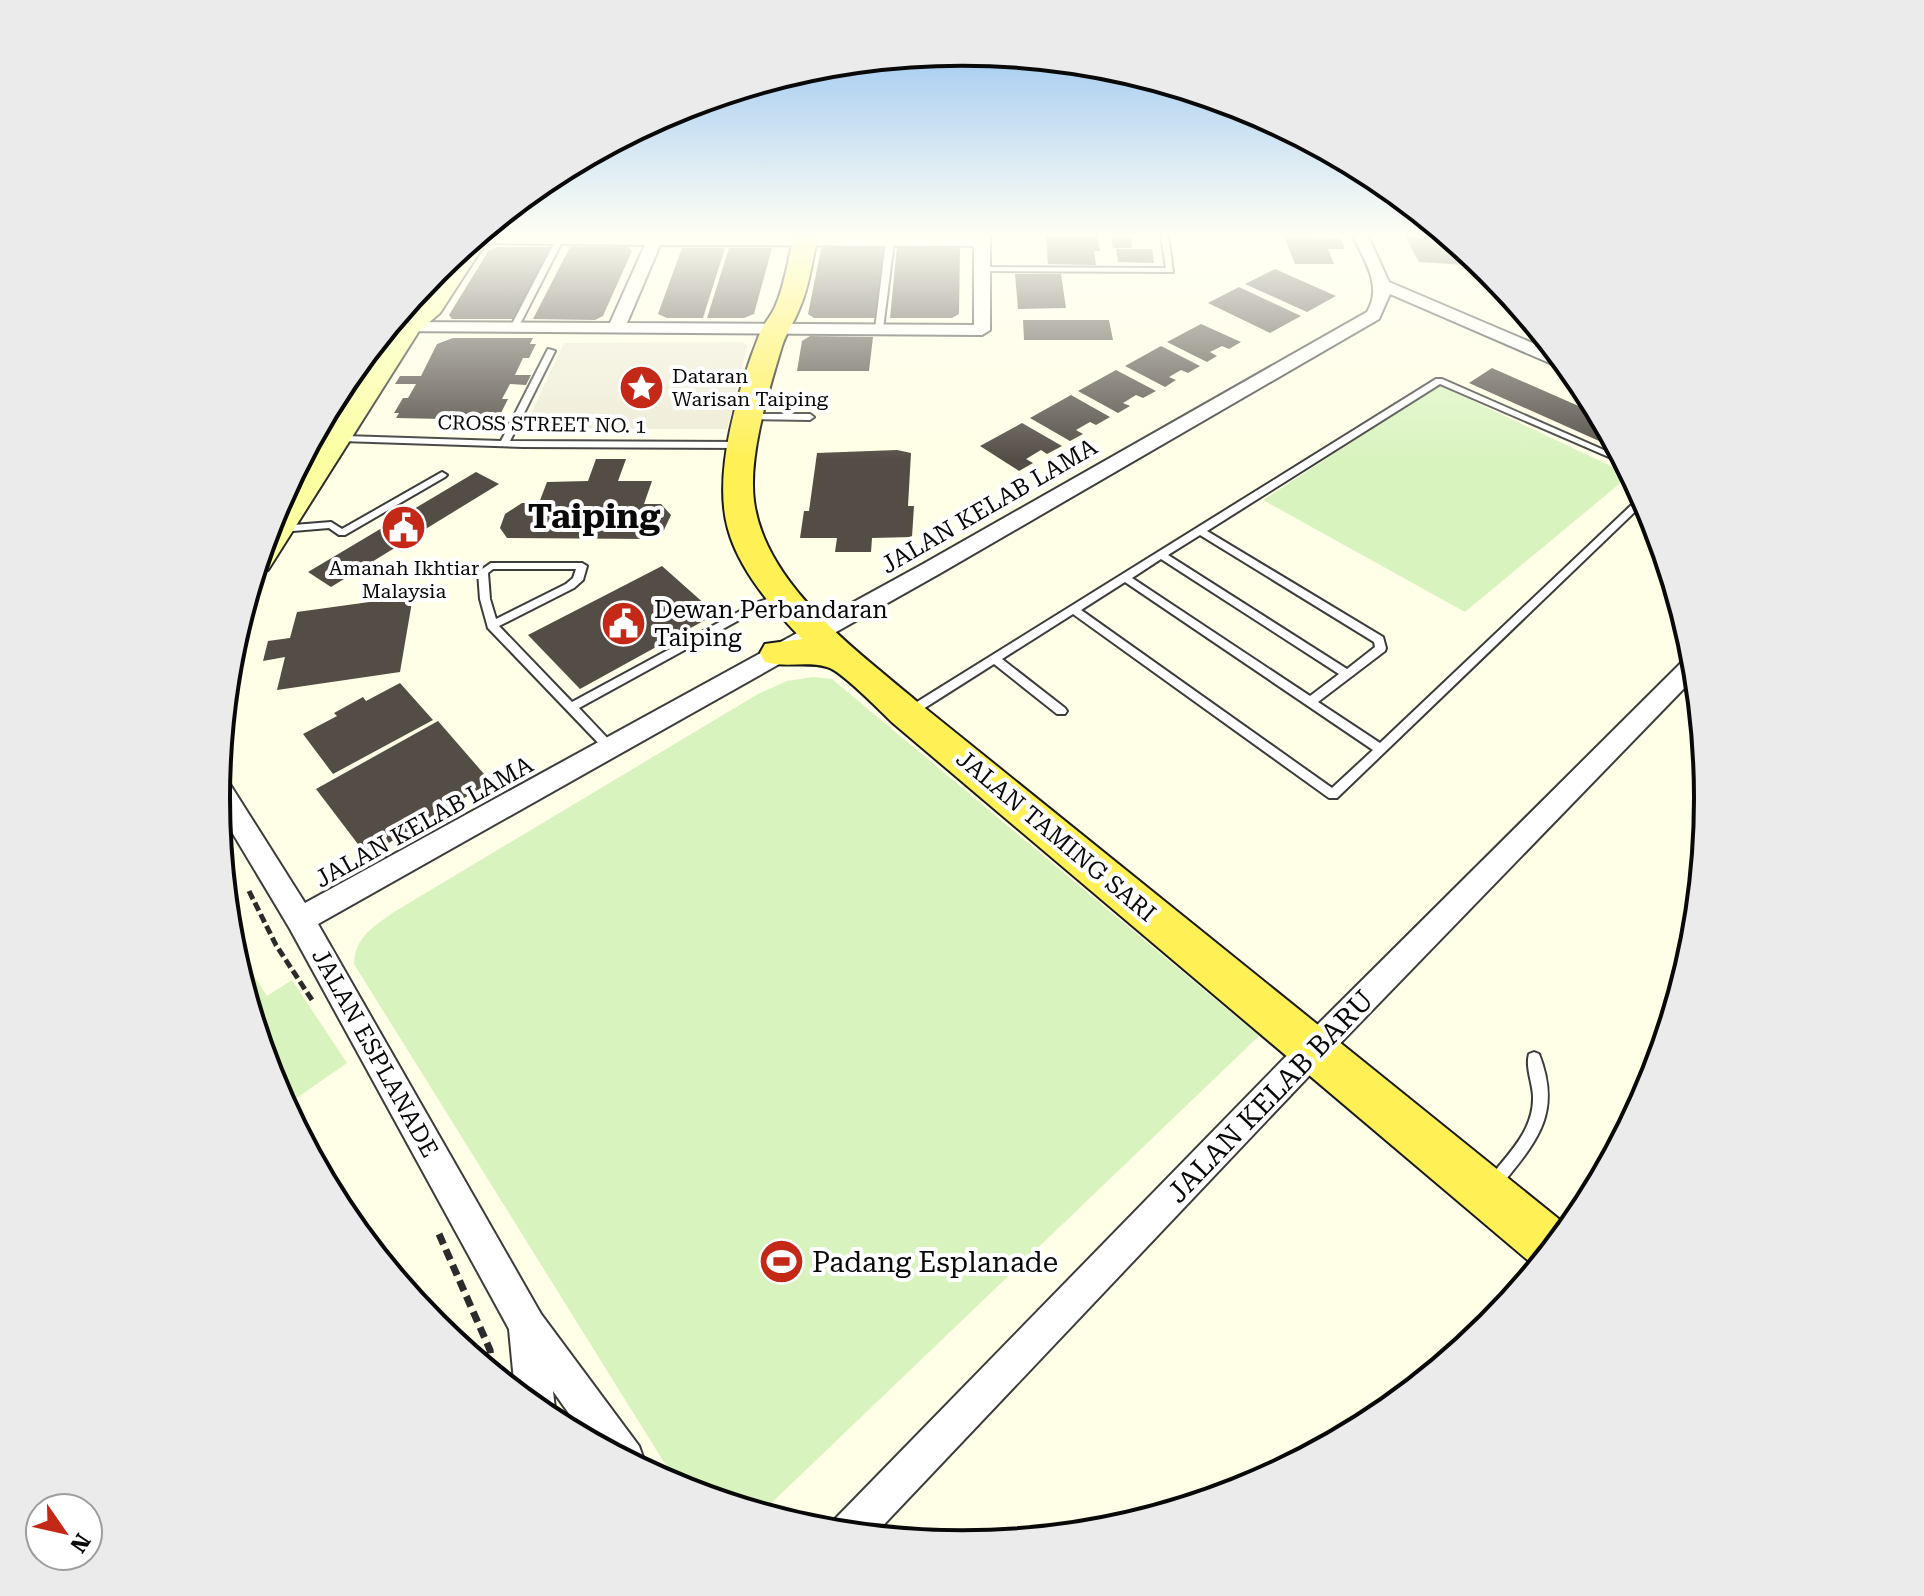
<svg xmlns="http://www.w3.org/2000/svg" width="1924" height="1596" viewBox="0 0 1924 1596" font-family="'Roboto Serif',serif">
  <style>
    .pitch { fill: #d9f3bf }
    .plaza { fill: #eeebd6 }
    .building { fill: #534d45 }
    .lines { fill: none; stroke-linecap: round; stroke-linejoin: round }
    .service-casing { stroke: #3c3c3c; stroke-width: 4 }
    .minor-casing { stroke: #3c3c3c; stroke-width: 4 }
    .secondary-casing { stroke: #2b2b2b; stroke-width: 4 }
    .primary-casing { stroke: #1a1a1a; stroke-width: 4 }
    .path-far1 { stroke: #2b2b2b; stroke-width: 5; stroke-dasharray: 9 4; stroke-linecap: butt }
    .path { stroke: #2b2b2b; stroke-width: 7; stroke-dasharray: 11 6; stroke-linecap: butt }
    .service { fill: #fff; fill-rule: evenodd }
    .minor { fill: #fff; fill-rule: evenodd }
    .secondary { fill: #fbffa1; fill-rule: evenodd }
    .primary { fill: #fff056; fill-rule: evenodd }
    .labels { text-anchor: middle; stroke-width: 8; stroke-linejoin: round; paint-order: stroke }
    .far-poi-label { font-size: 20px; fill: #090909; stroke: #fff; text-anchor: start }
    .far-street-label { font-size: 20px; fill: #090909; stroke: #fff }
    .street-label { font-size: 24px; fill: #090909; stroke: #fff }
    .poi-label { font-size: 24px; fill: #090909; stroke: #fff; text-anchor: start }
    .near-street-label { font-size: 28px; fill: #090909; stroke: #fff }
    .near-poi-label { font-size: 28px; fill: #090909; stroke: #fff; text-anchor: start }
    .far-town-label { font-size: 34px; font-weight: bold; fill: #090909; stroke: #fff }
    .rim { fill: none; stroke: #090909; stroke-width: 4 }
  </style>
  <rect width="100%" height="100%" fill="#fffee6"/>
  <!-- pitch -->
  <g class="pitch">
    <path d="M1439,385L1630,475L1465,612L1263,500Z"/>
    <path d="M813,677L832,679L1259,1036L761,1513L680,1488L354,964C355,937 373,927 394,912L758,694L787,681Z"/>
    <path d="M230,939L267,996L292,980L347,1063L285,1106L273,1083Z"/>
  </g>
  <!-- plaza -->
  <path class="plaza" d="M743,342L747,346L727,429H524L564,343Z"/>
  <!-- building -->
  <g class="building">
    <path d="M1046,236H1097L1100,251H1094L1096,265L1048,264Z"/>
    <path d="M1284,236L1341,239L1345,249H1328L1334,264H1295Z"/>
    <path d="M1405,236H1448L1483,266L1419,262Z"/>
    <path d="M1111,237H1130L1132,248H1113Z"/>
    <path d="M828,246H885L876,318H814L808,314L821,249Z"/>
    <path d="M897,246H954L960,249L959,314L952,318H890Z"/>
    <path d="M497,247H553L515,319H452L449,315L489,250Z"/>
    <path d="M570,247H628L632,251L603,316L595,320L533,319Z"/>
    <path d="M682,248H725L703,318H667L658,314Z"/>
    <path d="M729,248H772L754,314L744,318H707Z"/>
    <path d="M1116,249H1152L1154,263L1118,262Z"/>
    <path d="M1275,269L1336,296L1307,312L1245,284Z"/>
    <path d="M1015,274H1061L1066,308L1018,309Z"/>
    <path d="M1239,287L1301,316L1270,333L1208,303Z"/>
    <path d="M1023,320H1109L1113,340H1024Z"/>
    <path d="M1201,324L1241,342L1229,349L1222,346L1210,352L1217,356L1207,362L1167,342Z"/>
    <path d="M810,336L873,337L869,371H797L802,341Z"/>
    <path d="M453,338H533L530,344H536L529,358H523L515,375H531L526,385L510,384L502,399H508L500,415H495L491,420L396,418L399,413H394L403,398H408L416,384H395L400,376H421L437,344Z"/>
    <path d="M1161,346L1200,366L1188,373L1181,370L1169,377L1176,380L1165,387L1125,366Z"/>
    <path d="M1492,368L1599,415L1617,449L1469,383Z"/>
    <path d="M1116,370L1156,391L1143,398L1136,395L1123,403L1130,406L1118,413L1078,391Z"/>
    <path d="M350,373L356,374L330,410L342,383Z"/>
    <path d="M1071,395L1110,417L1096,425L1090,422L1076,430L1083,434L1070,441L1030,418Z"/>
    <path d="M1022,423L1062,446L1047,454L1041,450L1026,459L1033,463L1019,471L980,446Z"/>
    <path d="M897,450L911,453L908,506H914L912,537L872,538L871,552H835L837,538H800L804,511H809L817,453Z"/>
    <path d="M596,459H626L618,481H652L644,504H661L671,515L664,530L650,539L507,538L500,528L505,514L522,503H539L547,482L588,481Z"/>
    <path d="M476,472L499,484L331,587L308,572Z"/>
    <path d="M662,566L716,614L580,689L528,635Z"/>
    <path d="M413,596L400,672L277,690L285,657L263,661L268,641L290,638L297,612Z"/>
    <path d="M400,683L433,720L333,774L303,734L337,716L334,713L363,697L366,701Z"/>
    <path d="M438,721L491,782L367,856L316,789Z"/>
  </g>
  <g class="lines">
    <defs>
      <g id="service">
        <path d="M558,236H565L518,328L511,330L510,328Z"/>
        <path d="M1161,236H1168L1173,272L982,271L978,269L982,267L1166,268Z"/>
        <path d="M890,239L894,241L883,329L879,331L875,329L886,241Z"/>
        <path d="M548,349L555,351L510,441L742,442L746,445L742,448L523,447L311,440L314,435L501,441Z"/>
        <path d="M1436,379H1442L1622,458L1625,464L1440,384L1207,531L1383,637L1386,648L1385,651L1318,702L1380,743L1641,496L1645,502L1337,798H1329L1073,614L1002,659L1065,708L1067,711L1065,714H1057L994,664L912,716H904L902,713L904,710ZM1200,535L1374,642L1375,647L1347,669L1168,555ZM1161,559L1339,674L1310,696L1132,578ZM1125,582L1373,750L1332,788L1081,610Z"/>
        <path d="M751,414H810L814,417L810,420L748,419V415Z"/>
        <path d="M442,472L447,475L445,477L345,535H339L329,528L281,532L276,529L281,526L331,522L342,529Z"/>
        <path d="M491,563H582L587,566L583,580L574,588L499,626L572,702L753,604L781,594L786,597L785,599L761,608L579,708L614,745L616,748L614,751H606L488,628L480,599L478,572ZM493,569H576L573,578L566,584L496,619L490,599L488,573Z"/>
        <path d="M1534,1052L1539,1054C1563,1115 1535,1143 1499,1188L1494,1191L1489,1188L1486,1183L1489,1178C1508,1154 1534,1130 1533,1097C1533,1084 1525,1067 1529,1054Z"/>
      </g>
      <g id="minor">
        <path d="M476,236H990V330L982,335L385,331L392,322L610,323L645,245L467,243ZM660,245L974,246V325L627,323Z"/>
        <path d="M1353,236H1368L1389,282L1558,354L1569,367H1559L1390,294L1379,319L939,574L318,924L541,1314L639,1446L644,1460L641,1468L587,1439L553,1391L555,1409L550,1420L547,1418L515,1392L509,1329L290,929L217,807L218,775L226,778L305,903L923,564L1367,312C1383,286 1364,260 1353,236Z"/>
        <path d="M1694,655L1696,676L1325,1059L874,1535L830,1531L835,1519L1303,1039L1687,657Z"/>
      </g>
      <path id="secondary" d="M476,236H490L440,313L419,331L268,570L255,572L270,522L398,327L424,303L461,249Z"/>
      <path id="primary" d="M794,236H818C812,259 810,285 800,307C795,321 787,331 782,346C769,390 748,455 754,501C765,586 859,652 920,704L1570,1228L1537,1268L894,724C881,712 841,670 827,667C807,661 786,668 765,662L760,653L765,644L802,639C773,609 739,570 728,529C712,473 739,386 760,333C764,323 771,316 775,307C785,285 788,259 794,236Z"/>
    </defs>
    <!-- service casing -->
    <use href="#service" class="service-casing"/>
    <!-- minor casing -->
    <use href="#minor" class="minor-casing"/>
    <!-- secondary casing -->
    <use href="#secondary" class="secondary-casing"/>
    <!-- primary casing -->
    <use href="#primary" class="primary-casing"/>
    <!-- path-far1 -->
    <path class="path-far1" d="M249,891L276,945L312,1000"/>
    <!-- path -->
    <path class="path" d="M439,1234L490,1350L493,1374"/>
    <!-- service -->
    <use href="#service" class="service"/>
    <!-- minor -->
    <use href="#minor" class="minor"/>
    <!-- secondary -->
    <use href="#secondary" class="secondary"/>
    <!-- primary -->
    <use href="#primary" class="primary"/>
  </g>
  <!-- sky -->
  <linearGradient id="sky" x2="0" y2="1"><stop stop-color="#8dbef0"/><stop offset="0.51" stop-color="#fffff4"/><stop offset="1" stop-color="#fffff4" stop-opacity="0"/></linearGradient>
  <rect width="1924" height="460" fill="url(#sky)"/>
  <!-- icons -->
  <defs>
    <symbol id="sight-disc" viewBox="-11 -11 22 22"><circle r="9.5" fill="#c42917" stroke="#fff"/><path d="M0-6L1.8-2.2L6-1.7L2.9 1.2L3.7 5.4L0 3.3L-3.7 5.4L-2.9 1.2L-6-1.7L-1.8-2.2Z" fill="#fff"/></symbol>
    <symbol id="civic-disc" viewBox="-11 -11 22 22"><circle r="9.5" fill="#c42917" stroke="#fff"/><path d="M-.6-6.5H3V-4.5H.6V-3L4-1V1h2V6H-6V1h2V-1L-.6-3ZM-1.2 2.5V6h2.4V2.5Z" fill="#fff"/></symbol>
    <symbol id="stadium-disc" viewBox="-11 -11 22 22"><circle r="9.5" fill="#c42917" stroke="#fff"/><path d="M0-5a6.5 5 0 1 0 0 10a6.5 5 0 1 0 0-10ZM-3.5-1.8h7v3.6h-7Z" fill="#fff"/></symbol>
  </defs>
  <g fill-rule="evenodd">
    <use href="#sight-disc" x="616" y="362" width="51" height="51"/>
    <use href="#civic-disc" x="378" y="502" width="51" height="51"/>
    <use href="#civic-disc" x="598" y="598" width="51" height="51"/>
    <use href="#stadium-disc" x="756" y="1236" width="51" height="51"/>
  </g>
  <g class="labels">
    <!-- far-poi labels -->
    <g class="far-poi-label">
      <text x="672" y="383">Dataran<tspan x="672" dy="23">Warisan Taiping</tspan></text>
      <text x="404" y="575" text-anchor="middle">Amanah Ikhtiar<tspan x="404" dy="23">Malaysia</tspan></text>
    </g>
    <!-- far-street labels -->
    <g class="far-street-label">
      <text transform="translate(542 424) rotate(1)" y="7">CROSS STREET NO. 1</text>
    </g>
    <!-- street labels -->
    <g class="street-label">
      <text transform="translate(989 506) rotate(-30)" y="8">JALAN KELAB LAMA</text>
      <text transform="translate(424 822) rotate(-29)" y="8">JALAN KELAB LAMA</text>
      <text transform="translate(1056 836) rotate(40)" y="8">JALAN TAMING SARI</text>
      <text transform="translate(375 1053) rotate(61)" y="8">JALAN ESPLANADE</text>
    </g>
    <!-- poi labels -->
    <g class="poi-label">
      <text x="654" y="618">Dewan Perbandaran<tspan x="654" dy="28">Taiping</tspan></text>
    </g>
    <!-- near-street labels -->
    <g class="near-street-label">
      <text transform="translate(1270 1096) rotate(-46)" y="10">JALAN KELAB BARU</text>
    </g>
    <!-- near-poi labels -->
    <g class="near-poi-label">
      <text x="812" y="1272">Padang Esplanade</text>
    </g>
    <!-- far-town labels -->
    <g class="far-town-label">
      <text x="594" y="528">Taiping</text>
    </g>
  </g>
  <!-- crop -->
  <path d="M0 0H1924V1596H0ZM230 798a732 732 0 1 1 1464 0a732 732 0 1 1-1464 0Z" fill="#ebebeb" fill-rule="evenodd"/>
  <path class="rim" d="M230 798a732 732 0 1 1 1464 0a732 732 0 1 1-1464 0Z"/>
  <!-- north arrow -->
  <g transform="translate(64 1532) rotate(124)"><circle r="38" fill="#ffffff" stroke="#9d9d9d" stroke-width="2"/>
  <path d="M0-6L14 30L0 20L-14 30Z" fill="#c42917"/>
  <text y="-12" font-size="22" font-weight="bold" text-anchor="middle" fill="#090909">N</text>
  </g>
</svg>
